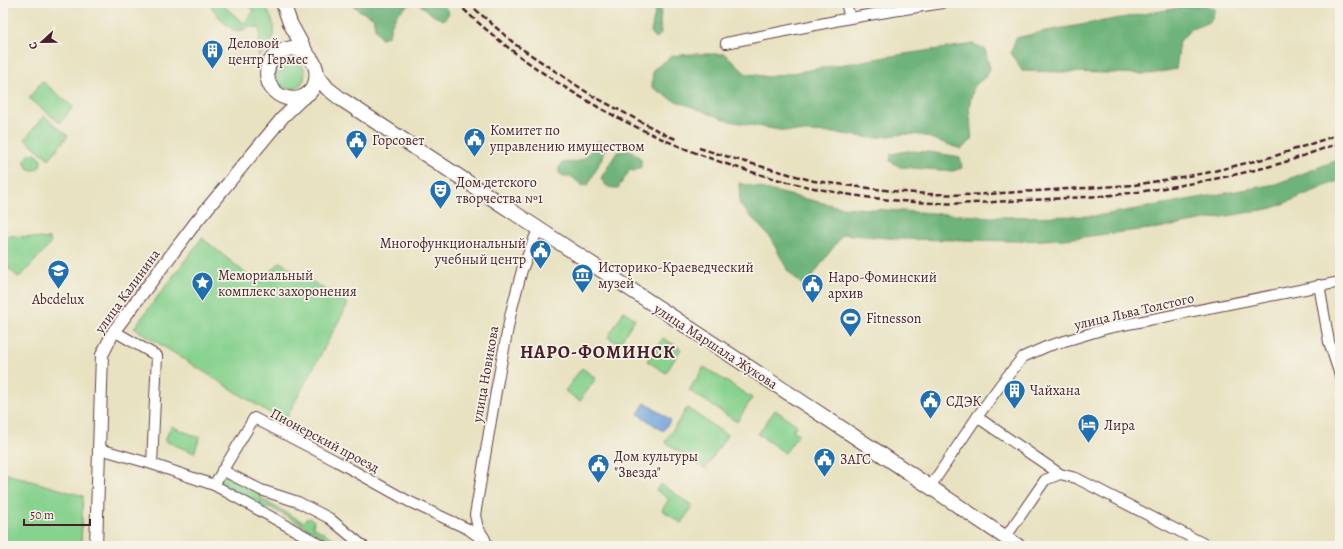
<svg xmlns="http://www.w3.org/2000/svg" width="1343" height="549" viewBox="0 0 1343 549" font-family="Alegreya,serif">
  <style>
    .green { fill: #88d28f; stroke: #69785d }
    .forest { fill: #6eb47a; stroke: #5c6a52 }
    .water { fill: #6ea3db; stroke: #5c6183 }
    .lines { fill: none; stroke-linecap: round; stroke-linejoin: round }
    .minor-casing { stroke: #623c42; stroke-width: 12 }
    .tertiary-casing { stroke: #623c42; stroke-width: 14 }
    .secondary-casing { stroke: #623c42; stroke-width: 16 }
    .minor { stroke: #fff; stroke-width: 10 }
    .tertiary { stroke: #fff; stroke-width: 12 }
    .secondary { stroke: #fff; stroke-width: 14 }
    .rail { stroke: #4a1f2b; stroke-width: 2.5; stroke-dasharray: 6 3; stroke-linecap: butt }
    .labels { text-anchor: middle; stroke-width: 3.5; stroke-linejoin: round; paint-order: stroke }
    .poi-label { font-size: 14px; fill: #4a1f2b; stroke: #f7f3e8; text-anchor: start }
    .street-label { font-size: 14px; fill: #4a1f2b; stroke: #f7f3e8 }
    .district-label { font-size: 18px; font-weight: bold; letter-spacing: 1px; fill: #4a1f2b; stroke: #f7f3e8 }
  </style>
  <rect width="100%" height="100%" fill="#f7f3e8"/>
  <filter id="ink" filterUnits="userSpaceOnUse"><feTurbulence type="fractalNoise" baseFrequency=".025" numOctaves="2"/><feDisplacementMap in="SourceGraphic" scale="8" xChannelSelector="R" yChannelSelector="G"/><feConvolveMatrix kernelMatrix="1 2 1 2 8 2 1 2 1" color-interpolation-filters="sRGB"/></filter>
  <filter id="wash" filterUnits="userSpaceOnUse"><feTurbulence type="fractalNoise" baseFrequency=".012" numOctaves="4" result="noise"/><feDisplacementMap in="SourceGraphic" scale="16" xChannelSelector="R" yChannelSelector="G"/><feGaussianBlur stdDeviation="0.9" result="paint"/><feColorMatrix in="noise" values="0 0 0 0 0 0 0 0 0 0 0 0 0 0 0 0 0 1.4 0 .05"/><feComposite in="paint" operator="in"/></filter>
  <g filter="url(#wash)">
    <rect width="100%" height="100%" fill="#e8e2c1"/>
    <!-- green -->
    <g class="green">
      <path d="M209,3H220L244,23L254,11L244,3H264C272,20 281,32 267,48C264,52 263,55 258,56L260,28L248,26L244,30L235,31L222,21Z"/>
      <circle cx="290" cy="74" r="15"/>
      <path d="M42,81L73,107L60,123L29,98Z"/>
      <path d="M44,116L68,136L49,159L25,139Z"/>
      <circle cx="33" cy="162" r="8"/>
      <path d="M3,235L50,239L51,243L23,274L18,277L3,263Z"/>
      <path d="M202,238L259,284L280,262L348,304L284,422L134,328Z"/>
      <path d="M624,311L635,319L619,344L608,337Z"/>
      <path d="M663,338L681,349L666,373L647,361Z"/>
      <path d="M704,367L752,398L737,422L689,390Z"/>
      <path d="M582,368L596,378L580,401L565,391Z"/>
      <path d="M687,408L727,435L705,469L665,442Z"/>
      <path d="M775,410L797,425L793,430L799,434L785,453L758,434Z"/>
      <path d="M171,426L200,438L194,453L165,441Z"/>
      <path d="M3,473L83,496L81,546H3Z"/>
      <path d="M223,474L260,494L262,498L257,508L216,485Z"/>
      <path d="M661,484L693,506L681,523L662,510L669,499L656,490Z"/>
      <path d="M263,500L303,522L306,519L310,518L314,521L313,527L344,544L350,541L359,546H339L270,507L262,509L258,508Z"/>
    </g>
    <!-- forest -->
    <g class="forest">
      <path d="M350,3H413C398,10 391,21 389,36L381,38L375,28L373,17L360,11Z"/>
      <path d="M418,3H442L449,13L444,20L434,16Z"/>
      <path d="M657,3H662L660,23L661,34L656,39L653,37L651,32Z"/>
      <path d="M1201,4L1215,9L1211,21L1190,30L1180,41L1176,69L1150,74L1022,71L1011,53L1016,38L1046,31Z"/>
      <path d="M973,44L985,49L990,69L985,77L974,86L969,106L972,140L961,149L922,135L905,134L872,138L836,133L785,131L729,121L671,99L652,87L653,70L672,56L691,54H725L745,73L768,77L898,55Z"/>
      <path d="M597,141L602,142L605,145V151L601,160L588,185L583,186L572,177H565L559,173V168L562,163C585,162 585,159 597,141Z"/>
      <path d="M631,150L641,159V167L634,171L630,170L618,188C609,188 605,187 601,178L617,152Z"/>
      <path d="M907,151L929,152L960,157L962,168L953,171L900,167L890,161L891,154Z"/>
      <path d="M1340,159V180L1273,208L1166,227L1065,239L1021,241L898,239L843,234L808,282L802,285L788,271L770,237L740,205L739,183L840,207L992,217L1097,216L1276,184Z"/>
    </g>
    <!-- water -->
    <path class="water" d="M645,403L671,420L663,431L638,414Z"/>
  </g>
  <g filter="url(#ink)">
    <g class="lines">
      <defs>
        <g id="minor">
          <path d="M846,3L850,18"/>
          <path d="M726,43L850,18L942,3"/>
          <path d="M1319,285L1329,342L1340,375"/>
          <path d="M977,417L1060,474"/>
          <path d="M100,449L152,464L157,356L114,331"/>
          <path d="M152,464L214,485L254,418L338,462L408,501L468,529L487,543"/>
          <path d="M222,470L261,490L298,502L329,518L363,546"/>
          <path d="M214,485L323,546"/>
          <path d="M930,487L977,417L1001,384L1023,357L1048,346L1108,328L1340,282"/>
          <path d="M1005,538L1045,480L1060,474L1076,478L1208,546"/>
          <path d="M485,539L478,528L475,515L496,391L511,312L522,270L538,229"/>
        </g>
        <path id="tertiary" d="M96,546L102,355L114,331L196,222L283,117L304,97"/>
        <g id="secondary">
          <path d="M283,3L290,23L307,54"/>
          <path d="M292,48C309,51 321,66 315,84C312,91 306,96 300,98C263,105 253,54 292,48Z"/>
          <path d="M317,75L327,88L341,99L881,454L1018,546"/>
        </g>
      </defs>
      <!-- minor casing -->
      <use href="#minor" class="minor-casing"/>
      <!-- tertiary casing -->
      <use href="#tertiary" class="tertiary-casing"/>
      <!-- secondary casing -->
      <use href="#secondary" class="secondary-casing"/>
      <!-- minor -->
      <use href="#minor" class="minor"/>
      <!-- tertiary -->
      <use href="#tertiary" class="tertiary"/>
      <!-- secondary -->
      <use href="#secondary" class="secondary"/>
      <!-- rail -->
      <g class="rail">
        <path d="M457,3C581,123 763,197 935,203C967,205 999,201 1030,200C1066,198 1102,197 1138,192C1186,185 1235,176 1282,163C1301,157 1321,149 1340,143"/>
        <path d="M468,3L516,45L591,95L666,135L676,139"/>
        <path d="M699,148L742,161L814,181L892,191L927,194L970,195L1134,185L1206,173L1275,156L1340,134"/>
      </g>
    </g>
  </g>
  <!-- icons -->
  <defs>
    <symbol id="building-pin" viewBox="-11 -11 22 30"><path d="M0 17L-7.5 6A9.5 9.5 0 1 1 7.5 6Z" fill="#1f6fb2" stroke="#f7f3e8"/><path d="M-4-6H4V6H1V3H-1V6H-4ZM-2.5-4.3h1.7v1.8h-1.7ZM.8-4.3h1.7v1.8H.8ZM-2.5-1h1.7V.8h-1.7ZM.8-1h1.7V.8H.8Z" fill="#fff"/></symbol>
    <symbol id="civic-pin" viewBox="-11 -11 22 30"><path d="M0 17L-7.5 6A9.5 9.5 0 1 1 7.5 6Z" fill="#1f6fb2" stroke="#f7f3e8"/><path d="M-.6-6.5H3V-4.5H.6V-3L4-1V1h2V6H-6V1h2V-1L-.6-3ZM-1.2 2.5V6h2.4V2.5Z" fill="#fff"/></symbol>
    <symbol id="theatre-pin" viewBox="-11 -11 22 30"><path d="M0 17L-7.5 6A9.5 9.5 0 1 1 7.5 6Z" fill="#1f6fb2" stroke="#f7f3e8"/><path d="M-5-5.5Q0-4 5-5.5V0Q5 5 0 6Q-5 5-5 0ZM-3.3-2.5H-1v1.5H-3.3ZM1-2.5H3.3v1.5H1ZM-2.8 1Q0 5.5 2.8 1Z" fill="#fff"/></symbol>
    <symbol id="school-pin" viewBox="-11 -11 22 30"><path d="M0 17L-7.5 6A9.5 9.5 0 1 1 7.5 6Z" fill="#1f6fb2" stroke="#f7f3e8"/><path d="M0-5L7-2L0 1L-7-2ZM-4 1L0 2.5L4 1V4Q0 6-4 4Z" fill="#fff"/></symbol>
    <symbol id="museum-pin" viewBox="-11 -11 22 30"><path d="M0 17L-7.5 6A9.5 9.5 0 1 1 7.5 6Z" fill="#1f6fb2" stroke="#f7f3e8"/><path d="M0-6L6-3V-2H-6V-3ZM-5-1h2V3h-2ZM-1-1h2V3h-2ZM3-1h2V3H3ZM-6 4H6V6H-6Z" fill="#fff"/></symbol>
    <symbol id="sight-pin" viewBox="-11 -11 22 30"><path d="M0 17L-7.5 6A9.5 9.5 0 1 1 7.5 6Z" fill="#1f6fb2" stroke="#f7f3e8"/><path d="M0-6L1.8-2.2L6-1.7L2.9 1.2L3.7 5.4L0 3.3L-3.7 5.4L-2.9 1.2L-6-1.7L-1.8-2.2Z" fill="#fff"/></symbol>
    <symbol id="stadium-pin" viewBox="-11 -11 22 30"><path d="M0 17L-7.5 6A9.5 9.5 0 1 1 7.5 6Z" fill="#1f6fb2" stroke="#f7f3e8"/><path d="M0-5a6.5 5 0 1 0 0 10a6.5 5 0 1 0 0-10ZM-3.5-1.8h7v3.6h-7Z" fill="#fff"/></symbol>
    <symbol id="hotel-pin" viewBox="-11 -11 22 30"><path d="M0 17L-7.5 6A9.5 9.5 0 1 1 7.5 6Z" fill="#1f6fb2" stroke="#f7f3e8"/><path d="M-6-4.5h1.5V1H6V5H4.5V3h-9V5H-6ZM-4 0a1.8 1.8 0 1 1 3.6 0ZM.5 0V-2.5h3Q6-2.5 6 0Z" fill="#fff"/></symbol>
  </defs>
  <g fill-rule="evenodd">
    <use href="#building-pin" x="200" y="38" width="25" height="34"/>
    <use href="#civic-pin" x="462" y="126" width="25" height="34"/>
    <use href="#civic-pin" x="344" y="128" width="25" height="34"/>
    <use href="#theatre-pin" x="428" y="178" width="25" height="34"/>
    <use href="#civic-pin" x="528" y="238" width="25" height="34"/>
    <use href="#school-pin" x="46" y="258" width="25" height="34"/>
    <use href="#museum-pin" x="570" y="262" width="25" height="34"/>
    <use href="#sight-pin" x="190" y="270" width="25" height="34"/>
    <use href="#civic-pin" x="800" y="272" width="25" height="34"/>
    <use href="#stadium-pin" x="838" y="306" width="25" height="34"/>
    <use href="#building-pin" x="1002" y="378" width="25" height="34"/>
    <use href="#civic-pin" x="918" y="388" width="25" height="34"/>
    <use href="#hotel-pin" x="1076" y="412" width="25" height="34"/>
    <use href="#civic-pin" x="812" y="446" width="25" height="34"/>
    <use href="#civic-pin" x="586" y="452" width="25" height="34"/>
  </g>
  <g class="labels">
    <!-- poi labels -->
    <g class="poi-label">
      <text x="228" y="48">Деловой<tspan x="228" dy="16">центр Гермес</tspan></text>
      <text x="490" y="135">Комитет по<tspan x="490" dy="16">управлению имуществом</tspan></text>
      <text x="372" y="145">Горсовет</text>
      <text x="456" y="187">Дом детского<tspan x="456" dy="16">творчества №1</tspan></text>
      <text x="526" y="248" text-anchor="end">Многофункциональный<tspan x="526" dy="16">учебный центр</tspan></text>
      <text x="598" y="272">Историко-Краеведческий<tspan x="598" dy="16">музей</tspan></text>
      <text x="218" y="280">Мемориальный<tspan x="218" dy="16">комплекс захоронения</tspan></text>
      <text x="828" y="282">Наро-Фоминский<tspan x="828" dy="16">архив</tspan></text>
      <text x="58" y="304" text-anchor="middle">Abcdelux</text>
      <text x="866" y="323">Fitnesson</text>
      <text x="1030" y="395">Чайхана</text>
      <text x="946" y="406">СДЭК</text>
      <text x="1104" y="430">Лира</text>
      <text x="614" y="461">Дом культуры<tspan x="614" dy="16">"Звезда"</tspan></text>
      <text x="840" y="464">ЗАГС</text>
    </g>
    <!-- street labels -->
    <g class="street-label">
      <text transform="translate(127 291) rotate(-54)" y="5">улица Калинина</text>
      <text transform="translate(1134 311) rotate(-13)" y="5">улица Льва Толстого</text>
      <text transform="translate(716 346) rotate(33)" y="5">улица Маршала Жукова</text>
      <text transform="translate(485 374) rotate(-80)" y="5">улица Новикова</text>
      <text transform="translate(325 440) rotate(28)" y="5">Пионерский проезд</text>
    </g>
    <!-- district labels -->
    <g class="district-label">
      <text x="598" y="358">НАРО-ФОМИНСК</text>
    </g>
  </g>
  <!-- margin -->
  <rect width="1343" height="549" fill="none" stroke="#f7f3e8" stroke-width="16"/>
  <!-- north arrow -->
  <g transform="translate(42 42) rotate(248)" stroke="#f7f3e8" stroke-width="3" paint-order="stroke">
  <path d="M0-3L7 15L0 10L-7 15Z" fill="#4a1f2b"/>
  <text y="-6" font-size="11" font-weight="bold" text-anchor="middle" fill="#4a1f2b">С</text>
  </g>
  <!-- scale -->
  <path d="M24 519v6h66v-6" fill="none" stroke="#4a1f2b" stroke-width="2"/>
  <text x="30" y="519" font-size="12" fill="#4a1f2b" stroke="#f7f3e8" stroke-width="3" paint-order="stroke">50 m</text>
</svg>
